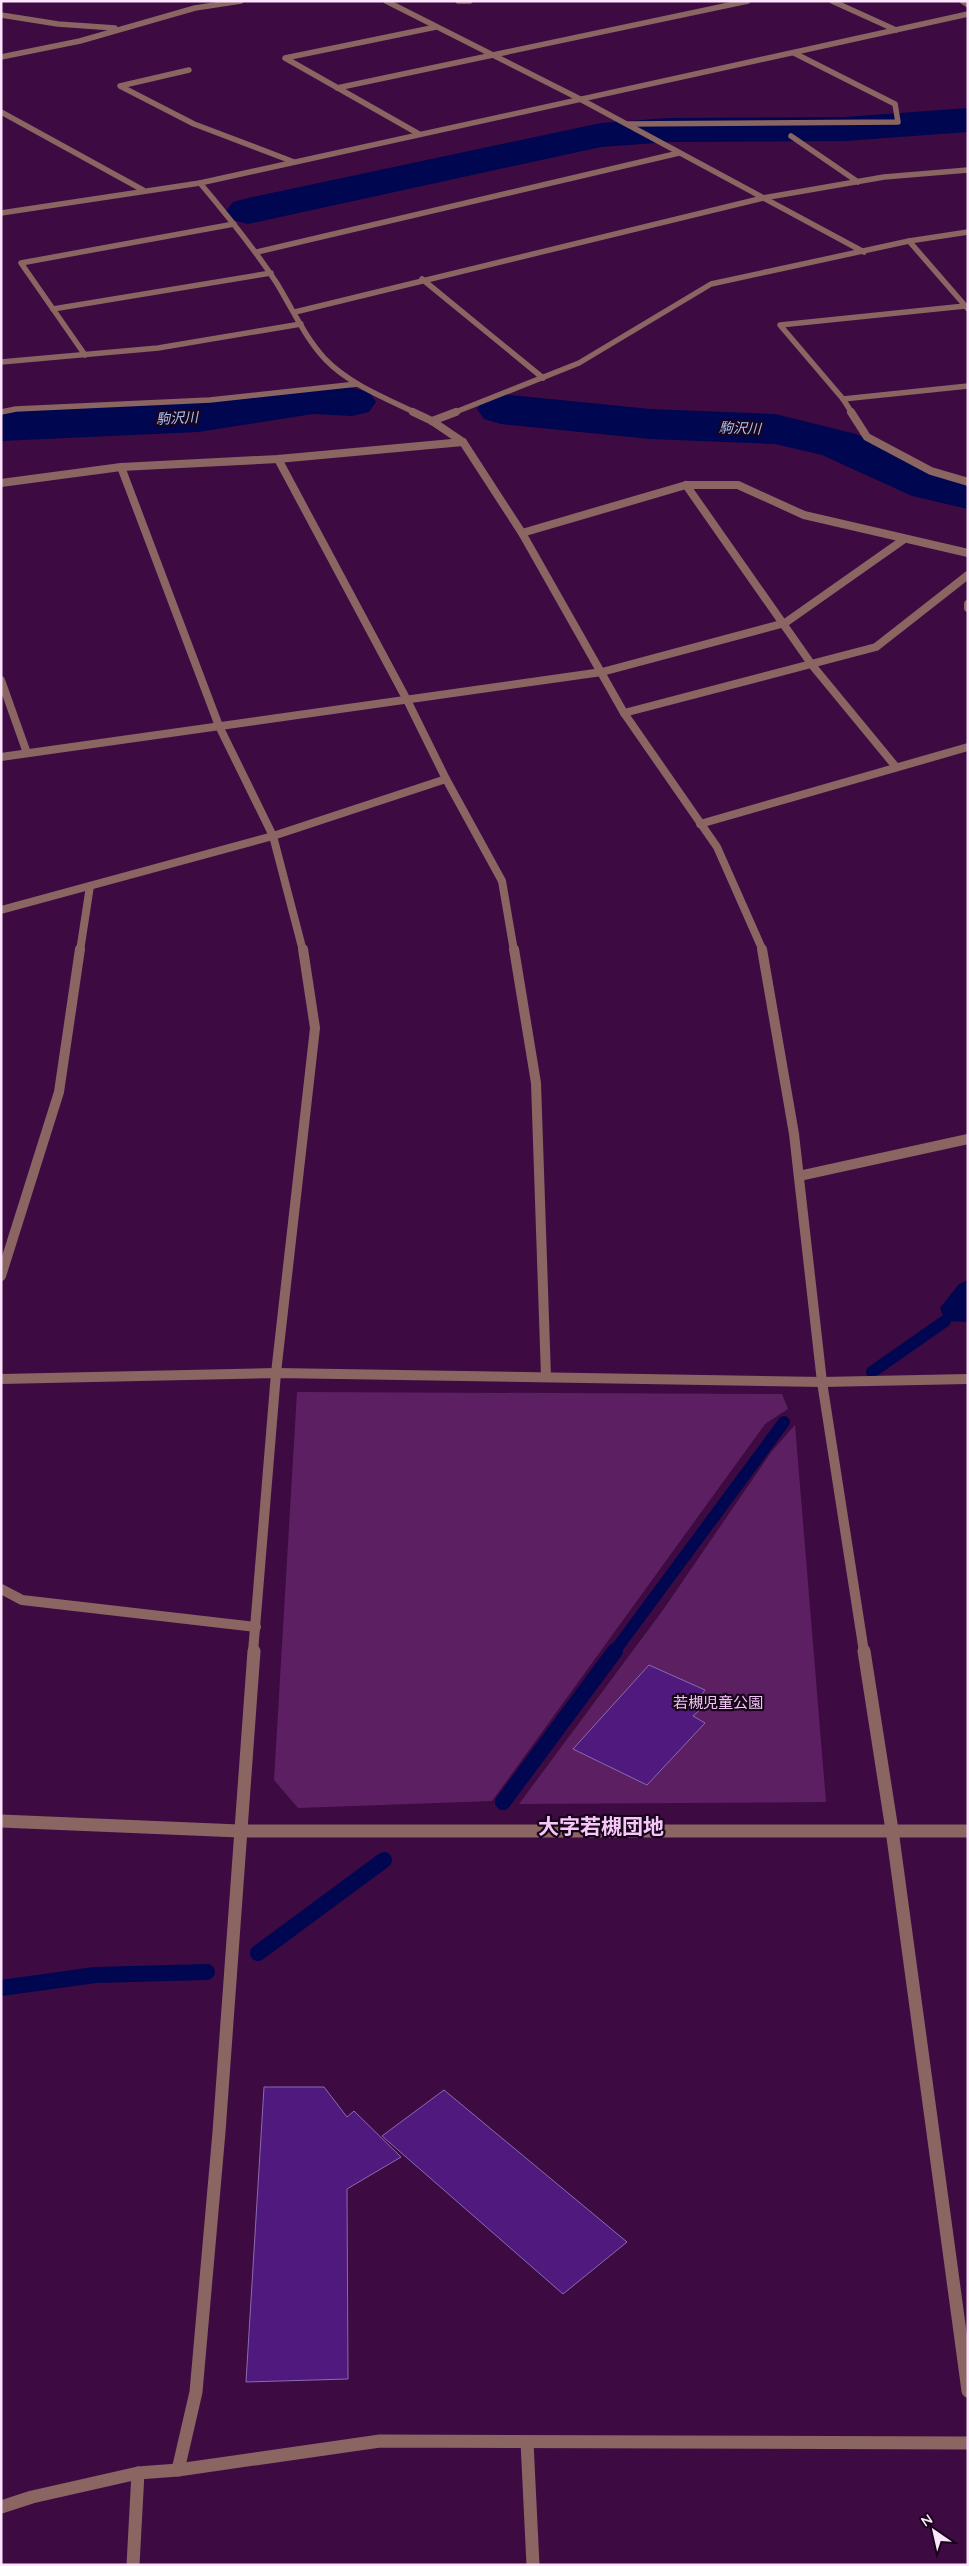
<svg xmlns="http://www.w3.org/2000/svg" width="969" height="2566" viewBox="0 0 969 2566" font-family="Quicksand,'Noto Sans JP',sans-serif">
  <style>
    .green { fill: #5c2062 }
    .water { fill: #00064f }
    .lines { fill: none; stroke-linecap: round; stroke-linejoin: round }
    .stream-far1 { stroke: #00064f; stroke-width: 12 }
    .stream { stroke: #00064f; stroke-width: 16 }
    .river { fill: #00064f; fill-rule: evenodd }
    .building { fill: #50197e; stroke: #8a6baf }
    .minor-far3 { stroke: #8a6562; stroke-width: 5.5 }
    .minor-far2 { stroke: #8a6562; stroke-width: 8 }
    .minor-far1 { stroke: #8a6562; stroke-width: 10 }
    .minor { stroke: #8a6562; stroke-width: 13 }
    .tertiary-far3 { stroke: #8a6562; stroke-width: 5.5 }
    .tertiary-far2 { stroke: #8a6562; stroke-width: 8 }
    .tertiary-far1 { stroke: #8a6562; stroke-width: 10 }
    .tertiary { stroke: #8a6562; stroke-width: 13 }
    .labels { text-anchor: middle; stroke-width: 4.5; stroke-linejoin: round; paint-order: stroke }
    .far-water-label { font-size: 14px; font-style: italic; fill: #a9c2f4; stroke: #19051b }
    .park-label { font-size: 15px; fill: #f1c7f4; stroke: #19051b }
    .near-quarter-label { font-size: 21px; font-weight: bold; fill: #f6c7f9; stroke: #19051b }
  </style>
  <rect width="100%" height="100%" fill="#3d0b42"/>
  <!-- green -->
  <g class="green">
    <path d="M297,1392L782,1394L788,1409L765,1424L492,1801L298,1808L274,1780Z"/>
    <path d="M795,1425L826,1802L519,1804L663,1610L772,1451Z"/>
  </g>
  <!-- water -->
  <path class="water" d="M968,1280V1322L945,1321L940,1308L959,1284Z"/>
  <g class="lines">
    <!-- stream-far1 -->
    <g class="stream-far1">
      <path d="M872,1372L945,1321"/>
      <path d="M614,1652L784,1422"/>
    </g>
    <!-- stream -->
    <g class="stream">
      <path d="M503,1802L615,1651"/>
      <path d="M258,1953L384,1860"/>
      <path d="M1,1988L95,1975L207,1972"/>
    </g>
    <!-- river -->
    <g class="river">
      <path d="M968,108V132L845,141L669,142L601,147L248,224L233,220L226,211L233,202L248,198L601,123L669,118L845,117Z"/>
      <path d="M313,386L352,388L369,392L376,402L369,412L352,416L313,414L198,432L1,441V411L198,402Z"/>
      <path d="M501,394L650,409L775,414L856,434L947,474L968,479V509L912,496L822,455L775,444L650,439L501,424L484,419L477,409L484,399Z"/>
    </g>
  </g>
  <!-- building -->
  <g class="building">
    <path d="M649,1665L705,1690L696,1701L703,1707L693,1716L705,1723L647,1785L573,1749Z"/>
    <path d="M264,2087H324L347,2117L354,2111L401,2157L347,2189L348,2379L246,2382Z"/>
    <path d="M444,2090L627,2242L563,2294L382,2136Z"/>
  </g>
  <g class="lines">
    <!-- minor-far3 -->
    <g class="minor-far3">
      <path d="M386,1L580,99L864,252"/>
      <path d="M458,1H470"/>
      <path d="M832,1L896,30"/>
      <path d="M962,1L968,5"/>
      <path d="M1,15L58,24L115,28"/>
      <path d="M1,57L80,41L195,8L241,1"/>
      <path d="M189,70L120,86L194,124L294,162"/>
      <path d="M337,88L748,1"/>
      <path d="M1,112L143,190"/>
      <path d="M627,124L898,122L895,104L794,53"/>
      <path d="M419,134L285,58L436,27"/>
      <path d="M791,136L858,182"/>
      <path d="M1,213L200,183"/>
      <path d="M909,241L968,309"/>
      <path d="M257,252L679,153"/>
      <path d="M422,279L543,378"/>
      <path d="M965,306L780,325L843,399L968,386"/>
      <path d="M53,309L271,273"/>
      <path d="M295,312L763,198L884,177L968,170"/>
      <path d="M85,355L21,263L234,224"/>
      <path d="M1,362L158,348L301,324"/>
      <path d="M843,399L852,413"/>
      <path d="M1,412L16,409L210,400L357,384"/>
      <path d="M453,413L579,363L711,284L909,241L968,232"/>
    </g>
    <!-- minor-far2 -->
    <g class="minor-far2">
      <path d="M851,412L867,437L931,471L968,482"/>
      <path d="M432,421L456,412"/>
      <path d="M278,459L407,700L446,779"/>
      <path d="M121,467L219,726L273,836L303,951"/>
      <path d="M1,483L121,467L278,459L463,442"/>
      <path d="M686,485L812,665L896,767"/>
      <path d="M522,533L686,485H738L804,515L968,553"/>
      <path d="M968,604V608"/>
      <path d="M602,672L785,623L903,540"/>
      <path d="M1,680L27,753"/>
      <path d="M624,713L876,647L968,575"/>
      <path d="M700,824L968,747"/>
      <path d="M1,910L273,836L446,779L502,881L514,951"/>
      <path d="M80,951L90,886"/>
    </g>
    <!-- minor-far1 -->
    <g class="minor-far1">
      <path d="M514,949L536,1083L546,1377"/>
      <path d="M799,1176L968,1139"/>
      <path d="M1,1276L59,1092L80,949"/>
      <path d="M1,1379L276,1373L822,1382L968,1379"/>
      <path d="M1,1589L22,1600L256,1627"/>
      <path d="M253,1652L276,1373L315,1028L303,949"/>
    </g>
    <!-- minor -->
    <g class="minor">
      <path d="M527,2442L533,2565"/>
      <path d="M178,2470L196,2392L219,2132L254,1651"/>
    </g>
    <!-- tertiary-far3 -->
    <path class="tertiary-far3" d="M416,413C385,398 349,384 325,359C304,336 292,308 276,282C253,247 227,215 200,183L968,14"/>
    <!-- tertiary-far2 -->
    <g class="tertiary-far2">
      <path d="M413,412L432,421L463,442L522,533L624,713L717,847L763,951"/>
      <path d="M1,757L602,672"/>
    </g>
    <!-- tertiary-far1 -->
    <path class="tertiary-far1" d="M762,949L794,1134L822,1382L864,1652"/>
    <!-- tertiary -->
    <g class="tertiary">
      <path d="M864,1651L892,1830L968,2391"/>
      <path d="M1,1821L239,1831H968"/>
      <path d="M1,2507L32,2497L138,2473L178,2470L380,2441L968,2443"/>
      <path d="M133,2565L138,2473"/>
    </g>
  </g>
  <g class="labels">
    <!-- far-water labels -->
    <g class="far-water-label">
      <text transform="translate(177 418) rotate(-3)" y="5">駒沢川</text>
      <text transform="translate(740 428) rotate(2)" y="5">駒沢川</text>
    </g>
    <!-- park labels -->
    <g class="park-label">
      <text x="718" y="1708">若槻児童公園</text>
    </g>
    <!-- near-quarter labels -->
    <g class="near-quarter-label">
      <text x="601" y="1834">大字若槻団地</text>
    </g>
  </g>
  <!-- border -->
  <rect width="969" height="2566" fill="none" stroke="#fde5fe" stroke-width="5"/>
  <!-- north arrow -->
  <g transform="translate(934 2531) rotate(326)" stroke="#19051b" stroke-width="4" paint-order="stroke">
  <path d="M0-4L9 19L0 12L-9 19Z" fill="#fde5fe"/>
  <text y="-8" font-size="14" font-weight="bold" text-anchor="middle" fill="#fde5fe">N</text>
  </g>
</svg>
